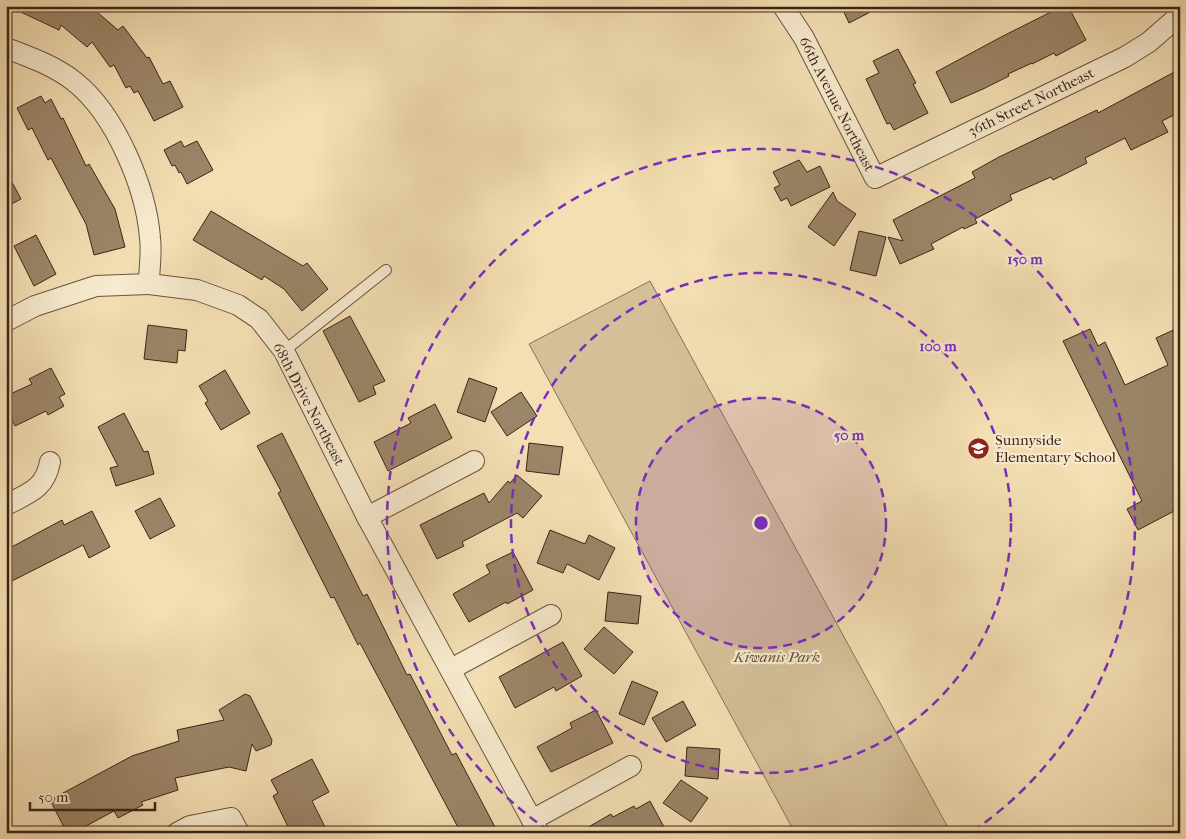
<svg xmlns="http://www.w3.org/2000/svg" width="1186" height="839" viewBox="0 0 1186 839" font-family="'IM FELL French Canon',serif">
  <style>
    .green { fill: #d4bf98; stroke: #887258 }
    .building { fill: #9b8568; stroke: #3c2417 }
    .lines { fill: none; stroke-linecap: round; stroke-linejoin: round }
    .service-casing { stroke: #6a533e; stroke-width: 12 }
    .minor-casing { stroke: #6a533e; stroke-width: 22 }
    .service { stroke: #f7eace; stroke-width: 10 }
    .minor { stroke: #f7eace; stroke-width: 20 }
    .ring { fill: none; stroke: #7b2cbf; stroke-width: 2.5; stroke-dasharray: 9 6 }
    .labels { text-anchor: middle; stroke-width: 4.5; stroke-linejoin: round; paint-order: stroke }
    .street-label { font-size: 15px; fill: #3c2417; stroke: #f7eace }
    .poi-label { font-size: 15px; fill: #3c2417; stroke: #f7eace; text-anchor: start }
    .park-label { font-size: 15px; font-style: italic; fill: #624b37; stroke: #f7eace }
    .centre { fill: #7b2cbf; stroke: #f7eace; stroke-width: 2.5 }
    .ring-label { font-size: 15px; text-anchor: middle; font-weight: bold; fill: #7b2cbf; stroke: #f7eace; stroke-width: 4.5; stroke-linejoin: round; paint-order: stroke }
  </style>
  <rect width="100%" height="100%" fill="#f3dfb3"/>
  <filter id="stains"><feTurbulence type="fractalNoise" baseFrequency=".004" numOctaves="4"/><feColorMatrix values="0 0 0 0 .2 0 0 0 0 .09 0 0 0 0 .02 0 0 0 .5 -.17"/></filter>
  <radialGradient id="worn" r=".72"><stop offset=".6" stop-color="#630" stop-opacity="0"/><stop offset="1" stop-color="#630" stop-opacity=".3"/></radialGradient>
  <!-- green -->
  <path class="green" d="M650,281L951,833H795L529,344Z"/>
  <!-- building -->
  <g class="building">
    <path d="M8,6H90L118,30L123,26L147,58L149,57L163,84L170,81L183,107L154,121L138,91L134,93L130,86L126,88L114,65L110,67L92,42L87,47L61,25L59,30Z"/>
    <path d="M841,6H882L849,23Z"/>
    <path d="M1063,6H1068L1086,40L1056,56L1054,53L1032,64V63L1008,74L1009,76L983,89L951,103L936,72L1003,36Z"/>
    <path d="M898,49L916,83L913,84L928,113L894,130L890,123L887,124L866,79L879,73L873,61Z"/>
    <path d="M1180,69V112L1162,121L1168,132L1131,150L1125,138L1085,158L1087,163L1053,180L1051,177L1010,195L1012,200L975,219L977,223L964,229L963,227L931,244L934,249L900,264L888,237L903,241L893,220L975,178L972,172L999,157L1097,110L1098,113Z"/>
    <path d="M41,96L45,103L51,99L61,119L63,118L86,166L89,164L115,209L125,247L94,255L86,224L51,158L48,160L32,128L28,130L17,108Z"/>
    <path d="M181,141L184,147L197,141L213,170L187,184L181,172L179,173L175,165L172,166L164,150Z"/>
    <path d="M799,160L807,172L820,166L830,187L791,206L787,198L781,201L774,188L780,185L773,172Z"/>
    <path d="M6,171L21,199L6,207Z"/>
    <path d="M833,192L837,201L856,214L834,246L808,227Z"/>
    <path d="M211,211L303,266L307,263L328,289L302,311L284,289L264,276L262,280L193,240Z"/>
    <path d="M859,231L886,237L876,276L850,270Z"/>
    <path d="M36,235L56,274L34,286L14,246Z"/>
    <path d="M350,316L385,381L373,386L376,394L359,402L323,331Z"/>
    <path d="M148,325L187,330L185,351L178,350L177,363L144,359Z"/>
    <path d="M1180,327V508L1138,530L1127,509L1142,501L1063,341L1090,329L1098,346L1105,342L1125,385L1168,365L1156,338Z"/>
    <path d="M51,368L65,394L59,397L64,406L48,415L46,411L15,426L6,407V396L32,384L29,379Z"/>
    <path d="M225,370L250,413L221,430L205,403L208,401L199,386Z"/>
    <path d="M469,378L497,388L485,422L457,412Z"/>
    <path d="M521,392L537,416L507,436L491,412Z"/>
    <path d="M435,404L452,438L388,471L374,442L411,423L408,418Z"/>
    <path d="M124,413L144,452L148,451L154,474L116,486L110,468L118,466L98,427Z"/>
    <path d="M282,433L363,596L367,594L407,675L410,674L452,755L456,753L496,829L489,833H461L360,643L358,645L334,597L331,598L278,493L281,491L257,446Z"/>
    <path d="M529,443L563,447L559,475L526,471Z"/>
    <path d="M517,475L542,496L523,518L517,513L462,542L464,546L437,559L420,525L484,493L489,503L508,481L510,483Z"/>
    <path d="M160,498L175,526L150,539L135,511Z"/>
    <path d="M92,511L110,547L89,558L83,545L6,584V550L62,520L64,525Z"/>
    <path d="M550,530L585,544L589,535L615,548L599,580L567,564L563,573L537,563Z"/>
    <path d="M513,552L533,590L507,604L506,602L469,622L453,594L490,573L486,565Z"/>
    <path d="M608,592L641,596L638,624L605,621Z"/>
    <path d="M604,627L633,652L614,674L584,649Z"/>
    <path d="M563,642L582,676L556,691L554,687L515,708L499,677Z"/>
    <path d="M632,681L658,692L644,725L619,714Z"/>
    <path d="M245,694L250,696L272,740L271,745L256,751L252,744L246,771L229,767L175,778L178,790L141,802L143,805L118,818L114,811L73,833H67L50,800L132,756L179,741L177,730L224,720L219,710Z"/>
    <path d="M683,701L696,725L666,742L652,718Z"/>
    <path d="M596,710L613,743L551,772L537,747L572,728L570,723Z"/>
    <path d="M687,747L720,749L718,779L685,776Z"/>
    <path d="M312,759L329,792L312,801L328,833H291L273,796L278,793L271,780Z"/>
    <path d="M681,780L708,798L691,822L663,803Z"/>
    <path d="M650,801L664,827L652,833H578L611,814L613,817L634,806L636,809Z"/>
  </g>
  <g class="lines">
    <defs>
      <path id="service" d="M284,351L386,270"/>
      <g id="minor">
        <path d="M783,6L804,38L875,178L1125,57L1149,42L1180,15"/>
        <path d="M6,48C30,57 55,66 75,82C115,114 146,187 150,238C152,253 149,269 149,284L197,290L238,305L259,319L284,351L367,517L539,833"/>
        <path d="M6,321L35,306L96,286L149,284"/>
        <path d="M6,505C29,493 45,489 50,462"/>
        <path d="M367,517L474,461"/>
        <path d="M451,669L551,615"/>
        <path d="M532,820L631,766"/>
        <path d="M177,833L190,826L231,818L239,833"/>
      </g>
    </defs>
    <!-- service casing -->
    <use href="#service" class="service-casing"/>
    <!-- minor casing -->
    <use href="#minor" class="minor-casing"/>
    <!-- service -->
    <use href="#service" class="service"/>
    <!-- minor -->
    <use href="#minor" class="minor"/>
  </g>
  <!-- distance rings -->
  <circle cx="761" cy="523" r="125" fill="#7b2cbf" fill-opacity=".12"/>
  <g class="ring">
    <circle cx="761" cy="523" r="125"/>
    <circle cx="761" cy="523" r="250"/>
    <path d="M549 831A374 374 0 1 1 973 831"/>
  </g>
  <!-- icons -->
  <defs>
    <symbol id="school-disc" viewBox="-11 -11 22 22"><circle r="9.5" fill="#8f2418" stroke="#f7eace"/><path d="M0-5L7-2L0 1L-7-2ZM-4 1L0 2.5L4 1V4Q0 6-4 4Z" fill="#fff"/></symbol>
  </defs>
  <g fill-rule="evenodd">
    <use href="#school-disc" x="966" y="436" width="25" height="25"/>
  </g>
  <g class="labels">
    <!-- street labels -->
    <g class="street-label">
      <text transform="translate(1031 102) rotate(-26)" y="5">36th Street Northeast</text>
      <text transform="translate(837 104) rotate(63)" y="5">66th Avenue Northeast</text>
      <text transform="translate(309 404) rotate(62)" y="5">68th Drive Northeast</text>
    </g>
    <!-- poi labels -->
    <g class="poi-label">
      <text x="995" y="445">Sunnyside<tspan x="995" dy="17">Elementary School</tspan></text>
    </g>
    <!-- park labels -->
    <g class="park-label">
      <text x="777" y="662">Kiwanis Park</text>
    </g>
  </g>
  <circle cx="761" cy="523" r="8" class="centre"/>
  <g class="ring-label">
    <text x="1025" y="264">150 m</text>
    <text x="938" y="351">100 m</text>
    <text x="849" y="440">50 m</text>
  </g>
  <!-- margin -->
  <rect width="1186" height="839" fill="none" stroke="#f3dfb3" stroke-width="25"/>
  <rect x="8" y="8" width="1171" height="824" fill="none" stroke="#3c2417" stroke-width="2.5"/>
  <rect x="12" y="12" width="1161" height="814" fill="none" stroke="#3c2417"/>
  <!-- scale -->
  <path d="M30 802v8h125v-8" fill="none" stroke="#3c2417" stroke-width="2.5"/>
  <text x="38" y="802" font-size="15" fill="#3c2417" stroke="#f7eace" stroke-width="4" paint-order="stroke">50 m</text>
  <rect width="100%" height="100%" filter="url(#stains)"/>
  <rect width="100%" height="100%" fill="url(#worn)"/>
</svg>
